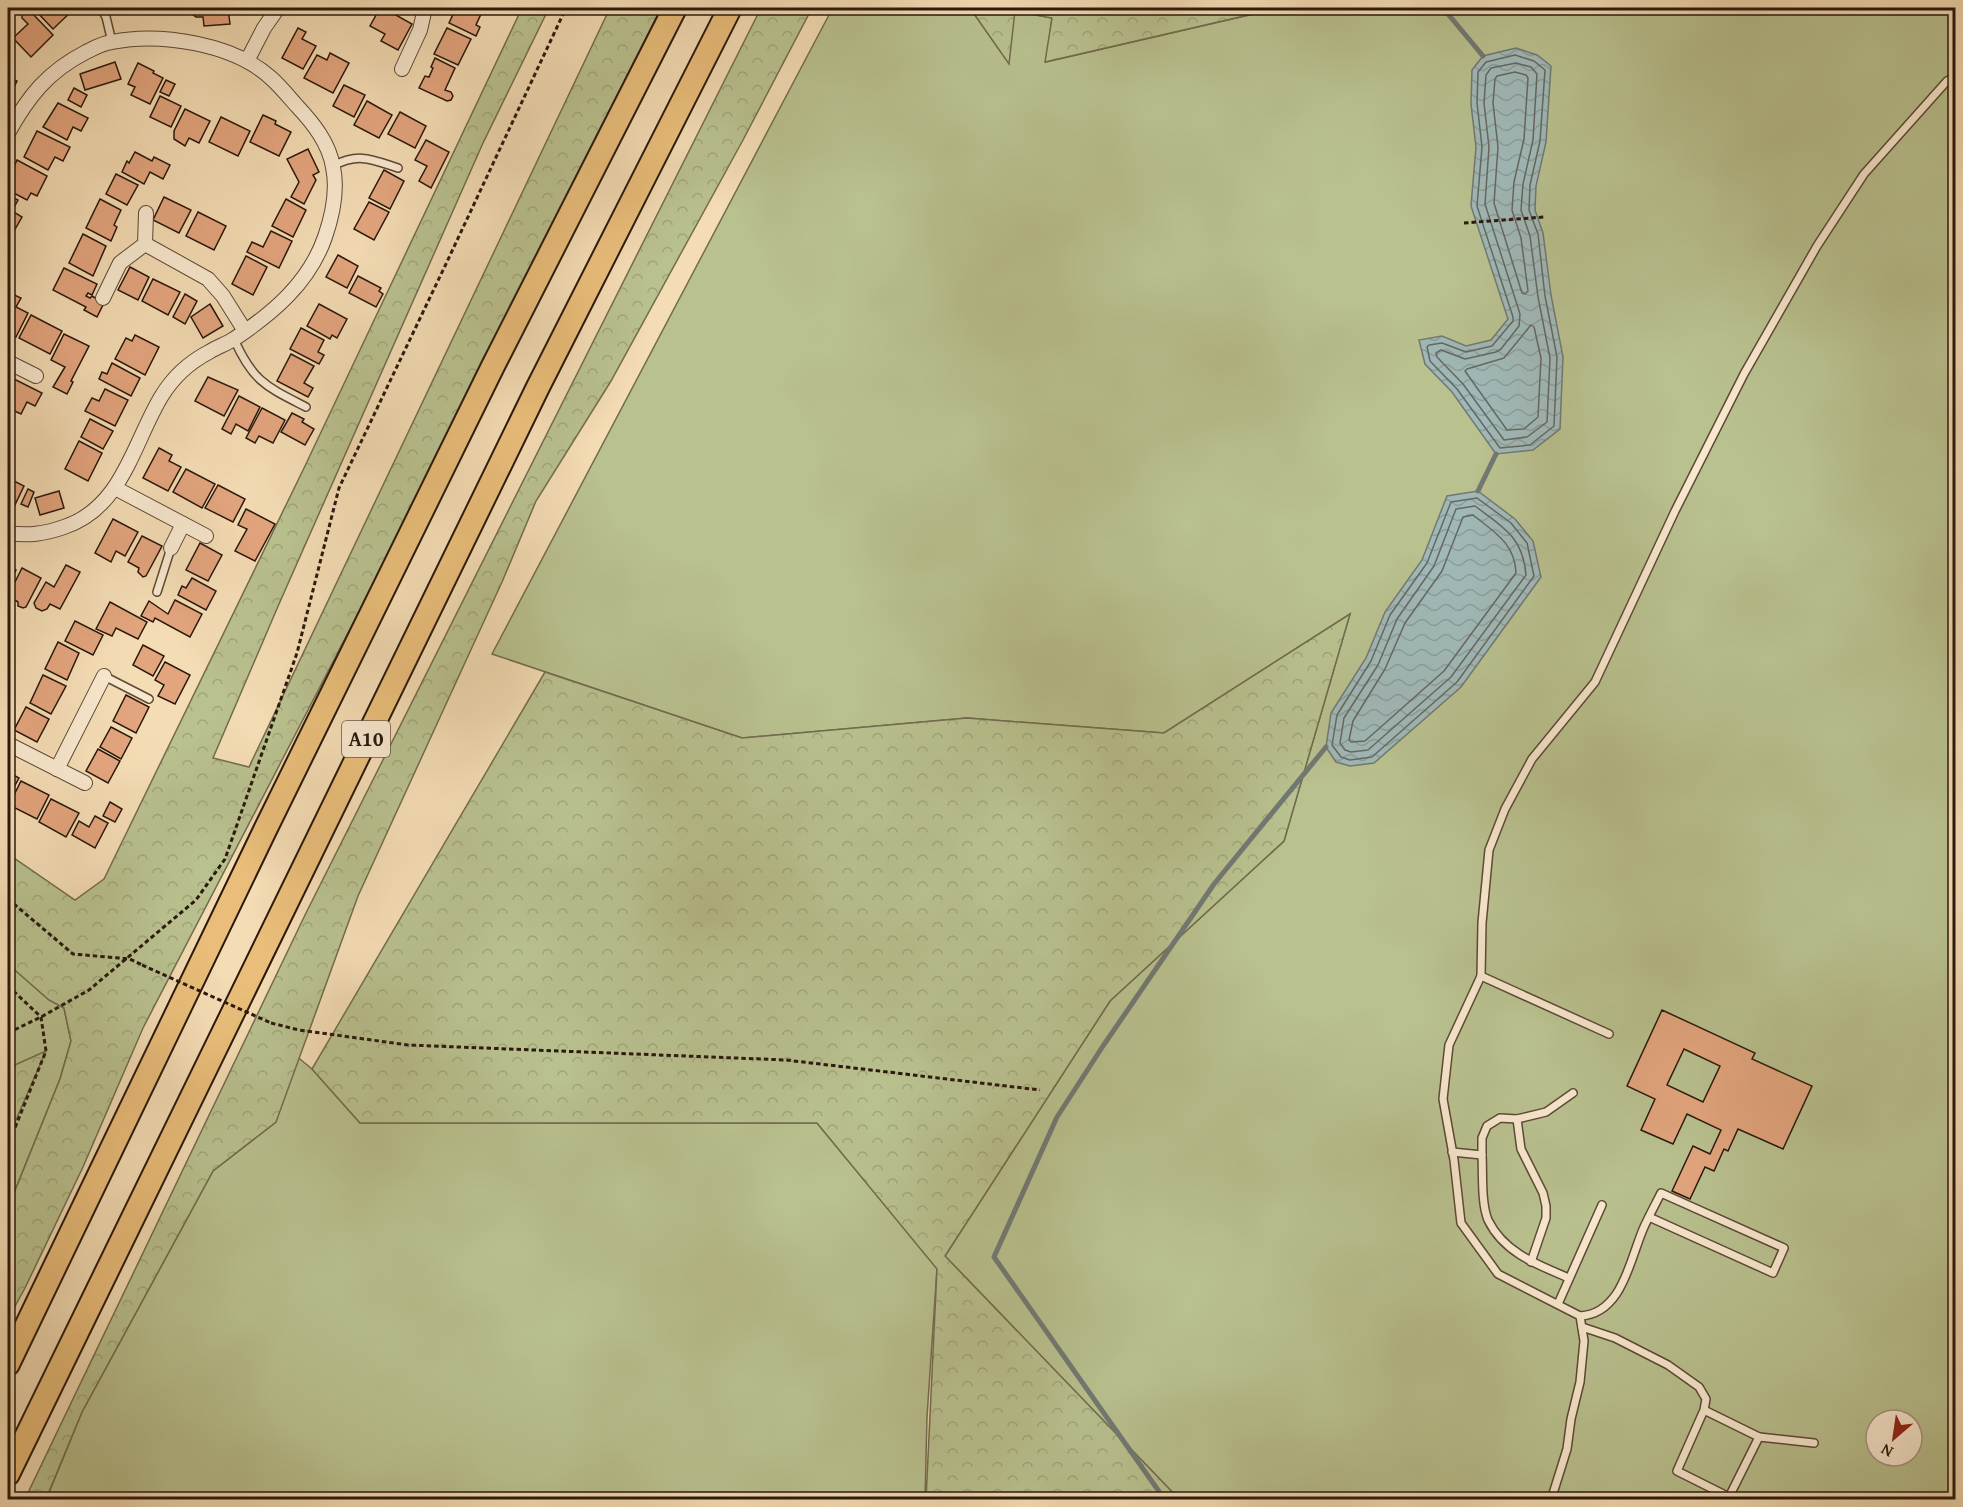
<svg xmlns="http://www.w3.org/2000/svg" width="1963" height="1507" viewBox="0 0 1963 1507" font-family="'Gentium Book Plus',serif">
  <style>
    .grass { fill: #b9c18f; stroke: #726c4e; stroke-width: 1.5; fill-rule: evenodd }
    .forest { fill: url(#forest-crowns); stroke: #726c4e; stroke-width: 1.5 }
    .water { fill: url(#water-waves); stroke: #717973; stroke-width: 1.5 }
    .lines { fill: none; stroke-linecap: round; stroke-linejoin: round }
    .shore { stroke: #656862; stroke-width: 1.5 }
    .stream { stroke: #717973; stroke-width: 5 }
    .building { fill: #e3a57e; stroke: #2a180c; stroke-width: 1.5; fill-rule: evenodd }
    .service-casing { stroke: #5c4936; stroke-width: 10 }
    .minor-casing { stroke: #5c4936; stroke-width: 16 }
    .trunk-casing { stroke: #2a180c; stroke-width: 26 }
    .path { stroke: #2a180c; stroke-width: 3; stroke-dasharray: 4.5 3; stroke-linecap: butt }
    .service { stroke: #f8e8ce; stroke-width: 7 }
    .minor { stroke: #f8e8ce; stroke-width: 14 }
    .trunk { stroke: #eabe7a; stroke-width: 22 }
    .path-bridge { stroke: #2a180c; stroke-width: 3; stroke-dasharray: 4.5 3; stroke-linecap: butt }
    .labels { text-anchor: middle; stroke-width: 4.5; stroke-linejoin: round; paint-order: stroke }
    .shield { fill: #f8e8ce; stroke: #685646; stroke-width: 1.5 }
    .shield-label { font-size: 21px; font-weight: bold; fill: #2a180c }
  </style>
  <defs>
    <pattern id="forest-crowns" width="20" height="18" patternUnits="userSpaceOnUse" patternTransform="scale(1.5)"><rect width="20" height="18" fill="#b9c18f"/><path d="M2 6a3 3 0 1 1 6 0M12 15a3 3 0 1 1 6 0" fill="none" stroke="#9fa57a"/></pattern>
    <pattern id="water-waves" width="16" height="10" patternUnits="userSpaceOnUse" patternTransform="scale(1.5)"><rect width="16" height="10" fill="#a0b9b8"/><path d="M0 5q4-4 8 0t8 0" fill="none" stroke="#8a9e9d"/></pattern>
  </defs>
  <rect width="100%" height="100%" fill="#f4dcb4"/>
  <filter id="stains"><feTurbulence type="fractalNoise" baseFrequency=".00333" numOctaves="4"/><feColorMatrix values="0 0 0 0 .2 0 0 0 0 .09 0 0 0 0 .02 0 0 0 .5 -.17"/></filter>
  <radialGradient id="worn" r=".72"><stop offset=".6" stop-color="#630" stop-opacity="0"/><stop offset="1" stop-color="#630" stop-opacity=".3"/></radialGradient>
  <!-- grass -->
  <g class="grass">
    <path d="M843,8H970L1001,52L1015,11L1052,18L1046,62L1279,8H1955V1499H1179L945,1256L1110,1001L1284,841L1350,614L1164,733L967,718L742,738L492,654L830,13ZM1876,1420H1912V1456H1876Z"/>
    <path d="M8,964L49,1000L64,1008L71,1041L60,1079L8,1208Z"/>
    <path d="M294,1054L312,1069L360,1123H817L937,1268L927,1417L925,1499L46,1500L82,1412L213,1171L276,1122Z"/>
  </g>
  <!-- forest -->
  <g class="forest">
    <path d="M522,8H549L483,143L279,604L213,758L249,767L610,8H661L377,577L143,1028L83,1167L25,1288L8,1319V1208L60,1079L71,1041L64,1008L49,1000L8,964V854L75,900L104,879L305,466Z"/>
    <path d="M761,8H812L743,140L611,381L536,501L502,582L358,896L276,1122L213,1171L82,1412L46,1499H25L306,913Z"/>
    <path d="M970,8H1279L1045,62L1052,18L1015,11L1009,64Z"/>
    <path d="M1350,614L1284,841L1110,1001L945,1256L1179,1499H926L937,1269L817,1123H360L312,1069L545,672L742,738L967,718L1164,733Z"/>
    <path d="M46,1051L8,1138V1068Z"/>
  </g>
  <!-- water -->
  <g class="water">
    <path d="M1516,48L1537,55L1551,66L1546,142L1536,186L1535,210L1543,233L1551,295L1563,357L1560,429L1533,450L1496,454L1452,392L1425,364L1419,340L1442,336L1466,346L1491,340L1508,319L1471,206L1476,147L1471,104L1472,70L1483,56Z"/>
    <path d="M1478,491L1515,519L1533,541L1541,577L1461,687L1374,763L1350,766L1336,762L1326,747L1331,713L1366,658L1385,612L1422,560L1447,496Z"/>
  </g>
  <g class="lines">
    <!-- shore -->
    <g class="shore">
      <path d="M1515,55L1534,61L1545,70L1540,141L1530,185L1529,210L1538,234L1545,296L1557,357L1554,426L1530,445L1500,448L1457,389L1430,361L1427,347L1429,345L1442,343L1466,352L1492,346L1513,321V317L1477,206L1482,147L1477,103L1478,72L1486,62Z"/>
      <path d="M1516,63L1531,67L1537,74L1533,140L1523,184L1521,210L1530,236L1538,297L1550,358L1547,422L1527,437L1504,440L1463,384L1437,357L1436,353L1441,350L1465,359L1496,352L1501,349L1519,326L1520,314L1485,204L1489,147L1484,103L1486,75L1491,68Z"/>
      <path d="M1515,72L1526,75L1528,78L1524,139L1514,182L1512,210L1521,238L1528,291L1525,294L1522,293L1517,277L1494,203L1498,147L1493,103L1495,79L1497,76Z"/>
      <path d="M1531,325L1534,327L1541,358L1538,417L1524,429L1507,430L1465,371L1467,369L1504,358Z"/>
      <path d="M1477,498L1511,523L1527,543L1534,576L1457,682L1372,757L1350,760L1341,757L1332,745L1337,715L1371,661L1390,615L1427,563L1451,502Z"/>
      <path d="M1475,506C1503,527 1523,537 1526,575L1451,677L1368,750L1351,752L1345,750L1340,743L1344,718L1378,665L1397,619L1434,566L1456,509Z"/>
      <path d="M1473,515C1494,532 1515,543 1516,573L1444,671L1365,741L1351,742L1349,740L1353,721L1385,669L1405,623L1442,571L1463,517Z"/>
    </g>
    <!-- stream -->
    <g class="stream">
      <path d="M1443,8L1483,56"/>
      <path d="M1478,491L1496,454"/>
      <path d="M1165,1500L994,1257L1057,1117L1103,1046L1214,884L1326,747"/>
    </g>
  </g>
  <!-- building -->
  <g class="building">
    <path d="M40,8H75L53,29L36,11Z"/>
    <path d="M184,8H228L230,24L204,26L203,17H196Z"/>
    <path d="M380,8H398L394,14L412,24L398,50L381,41L385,34L370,26Z"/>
    <path d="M456,8H470L481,14L476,25L480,27L476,36L449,23Z"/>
    <path d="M26,11H30L53,35L31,57L13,38L28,24L22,18V14Z"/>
    <path d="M298,28L306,32L302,39L316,46L303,69L282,58Z"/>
    <path d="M447,28L471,39L458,65L434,54Z"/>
    <path d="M330,53L349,63L333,93L304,78L317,55L327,60Z"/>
    <path d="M435,58L455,68L445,90L451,92L453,96L451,100L447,101L419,88L425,76L429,77L433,68L431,67Z"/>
    <path d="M115,62L121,79L85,90L80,74Z"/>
    <path d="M138,63L154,71L153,73L163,78L150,104L131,95L135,87L128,84Z"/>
    <path d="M8,77L17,81L8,99Z"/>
    <path d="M166,80L175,84L169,96L160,92Z"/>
    <path d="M344,85L365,95L354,117L333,106Z"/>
    <path d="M74,88L87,95L81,107L68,100Z"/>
    <path d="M160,96L181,106L171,127L150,117Z"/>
    <path d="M367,101L392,115L379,138L354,125Z"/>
    <path d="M58,103L88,118L81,131L73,127L67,140L43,127Z"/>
    <path d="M185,109L210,121L199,143L189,138L185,146L174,139V131Z"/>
    <path d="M400,112L426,126L415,148L388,134Z"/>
    <path d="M263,115L276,121L275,124L291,132L279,156L250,142Z"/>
    <path d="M221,117L250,131L238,156L209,142Z"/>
    <path d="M37,131L70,147L63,161L55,157L48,170L24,157Z"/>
    <path d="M426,140L449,152L431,188L419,181L427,166L415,160Z"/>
    <path d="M308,149L319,172L313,175L316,180L304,204L291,197L299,182L287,159Z"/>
    <path d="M135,152L152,161L154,157L170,165L163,179L150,172L144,184L122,172L127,161L129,163Z"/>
    <path d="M17,160L47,176L37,196L31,193L27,200L8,190V180Z"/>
    <path d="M384,170L404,181L390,209L369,198Z"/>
    <path d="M116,174L138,185L127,205L106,194Z"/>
    <path d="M8,195L18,200L12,211L22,217L14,231L8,228Z"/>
    <path d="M164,197L191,210L179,233L153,220Z"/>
    <path d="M100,199L121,210L114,225L117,227L111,241L86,228Z"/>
    <path d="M286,199L306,210L293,237L272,226Z"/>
    <path d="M369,202L389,212L374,240L354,229Z"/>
    <path d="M198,212L226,226L214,250L186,236Z"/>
    <path d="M271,231L292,241L279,268L247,252L252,242L263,247Z"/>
    <path d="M83,234L106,246L93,276L69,263Z"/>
    <path d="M338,255L358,266L347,288L326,277Z"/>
    <path d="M246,256L267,267L253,295L232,284Z"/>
    <path d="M130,267L149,277L138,300L118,290Z"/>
    <path d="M64,268L97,284L92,295L88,293L86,296L90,298L92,296L104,303L97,317L84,310L86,307L53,290Z"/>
    <path d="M358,276L381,288L379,291L383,294L376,307L349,293Z"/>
    <path d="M153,279L180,292L168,315L142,301Z"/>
    <path d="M8,292L21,298L16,307L28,313L16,337L8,332Z"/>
    <path d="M185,294L197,301L185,324L173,317Z"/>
    <path d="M210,304L223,326L203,338L191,317Z"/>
    <path d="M319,304L347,319L337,338L332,335L330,339L307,326Z"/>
    <path d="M31,315L62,331L50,354L19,338Z"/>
    <path d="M301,328L324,340L318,352L324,355L319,364L290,349Z"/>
    <path d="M64,334L89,346L71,381L73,382L67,394L53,387L65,367L51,360Z"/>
    <path d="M135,335L159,347L145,375L115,359L126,338L132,341Z"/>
    <path d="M291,354L314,366L304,383L313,388L308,397L277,381Z"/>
    <path d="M112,363L140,378L131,396L99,379L102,372L107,374Z"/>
    <path d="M208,377L238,390L224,416L195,401Z"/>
    <path d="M12,378L42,393L35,406L27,402L21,414L8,408V386Z"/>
    <path d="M105,389L128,400L115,426L85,411L92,398L99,401Z"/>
    <path d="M239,396L260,407L248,431L236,424L231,434L222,429Z"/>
    <path d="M262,408L285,420L273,443L259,436L255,443L246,438Z"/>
    <path d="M292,413L304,419L302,422L314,429L305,445L281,432Z"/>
    <path d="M90,419L113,431L103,449L81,437Z"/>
    <path d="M79,441L102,453L88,481L65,469Z"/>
    <path d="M159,448L172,455L169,461L181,467L168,491L143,478Z"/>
    <path d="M186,469L215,484L202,508L173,492Z"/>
    <path d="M8,478L24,486L12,511L8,509Z"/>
    <path d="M218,485L245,499L233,522L205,508Z"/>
    <path d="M28,489L34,492L28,507L21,504Z"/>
    <path d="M59,491L64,508L40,515L35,498Z"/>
    <path d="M246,509L275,524L255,561L235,551L247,529L238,525Z"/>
    <path d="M113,519L138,532L125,556L116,551L111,562L95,553Z"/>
    <path d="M142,536L162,546L146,576L143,577L138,572L139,568L128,562Z"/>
    <path d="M200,543L222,555L208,581L186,570Z"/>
    <path d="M8,565L16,570L8,586Z"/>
    <path d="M66,565L80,572L60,609L50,604L47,609L42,611L36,608L34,603L46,582L54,587Z"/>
    <path d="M22,568L41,578L26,607L23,608L18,606V602L8,596Z"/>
    <path d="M192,578L216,591L206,610L178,595L182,586L186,588Z"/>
    <path d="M175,600L202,614L190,637L155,618L153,622L141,616L149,601L168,614Z"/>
    <path d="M110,602L147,622L138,639L116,628L112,636L96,629Z"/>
    <path d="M75,621L103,635L93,655L65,641Z"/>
    <path d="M58,642L79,653L67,680L45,669Z"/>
    <path d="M143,645L164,656L153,676L133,665Z"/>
    <path d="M165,662L190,675L175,704L158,696L164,685L155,680Z"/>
    <path d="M43,675L66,686L51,714L30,703Z"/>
    <path d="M126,695L149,707L136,733L113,721Z"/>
    <path d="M26,707L49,719L37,742L14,730Z"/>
    <path d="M111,727L132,738L121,759L100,747Z"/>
    <path d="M98,749L120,761L108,783L86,771Z"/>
    <path d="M8,772L19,778L8,798Z"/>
    <path d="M21,781L49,795L37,819L9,805Z"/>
    <path d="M51,799L79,813L66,837L39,822Z"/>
    <path d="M110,802L122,809L115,822L103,816Z"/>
    <path d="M95,816L108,823L95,848L72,835L79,821L89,827Z"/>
    <path d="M1662,1010L1755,1053L1752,1059L1812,1086L1783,1149L1738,1129L1728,1151L1724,1149L1714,1171L1705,1167L1690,1199L1672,1191L1693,1146L1710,1154L1721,1130L1687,1114L1673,1144L1641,1130L1655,1099L1627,1086ZM1684,1049L1720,1066L1703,1102L1667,1085Z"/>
  </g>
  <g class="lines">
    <defs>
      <g id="service">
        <path d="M101,8L106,17L112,42"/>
        <path d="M333,166C359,152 373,160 398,168"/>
        <path d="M234,339C253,382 267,387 306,407"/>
        <path d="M157,592L171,548"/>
        <path d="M104,676L149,699"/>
        <path d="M1481,976L1449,1045L1443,1099L1454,1160L1461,1223L1498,1274L1580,1316L1584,1341L1580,1382L1571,1419L1567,1449L1551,1500"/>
        <path d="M1609,1034L1481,976L1482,923L1489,850L1505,809L1532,759L1595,682L1675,511L1744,374L1817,246L1864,174L1947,81L1956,76"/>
        <path d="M1517,1119L1521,1149L1543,1193L1546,1206V1218L1531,1262"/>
        <path d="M1452,1152L1482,1155C1483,1174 1481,1203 1488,1220C1504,1253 1538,1265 1569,1278"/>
        <path d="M1482,1155V1138L1487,1126L1500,1118L1517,1119L1546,1112L1573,1093"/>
        <path d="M1558,1304L1602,1205"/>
        <path d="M1580,1316C1623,1314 1630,1258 1644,1227C1649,1216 1655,1205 1661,1193L1784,1248L1773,1273L1649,1217"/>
        <path d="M1582,1327L1615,1338L1668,1365L1699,1387L1706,1399L1704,1410L1759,1437L1729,1497L1677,1471L1704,1410"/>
        <path d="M1759,1437L1814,1443"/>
      </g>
      <g id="minor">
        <path d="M247,61L264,28L278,8"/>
        <path d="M402,69L420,30L425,8"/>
        <path d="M8,133C28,97 47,72 86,52C94,48 103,43 112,42C161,32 234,44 271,78C280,86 289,97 297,106C313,123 329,143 333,167C338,191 333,214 325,237C309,283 273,313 234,339C226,344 217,347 209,352C188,363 173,377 161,397C133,444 122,508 64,527C44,534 28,536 8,533"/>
        <path d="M145,244L208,279L223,296L245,331"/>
        <path d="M103,298L120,263L145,244L146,213"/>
        <path d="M8,362L36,376"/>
        <path d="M115,488L206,536"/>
        <path d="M171,548L183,524"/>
        <path d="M8,744L85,783"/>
        <path d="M57,769L104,676"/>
      </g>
      <g id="trunk">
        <path d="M8,1364L266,828L493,366L675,8"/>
        <path d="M8,1474L538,387L730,8"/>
      </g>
    </defs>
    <!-- service casing -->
    <use href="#service" class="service-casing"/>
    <!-- minor casing -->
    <use href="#minor" class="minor-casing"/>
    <!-- trunk casing -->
    <use href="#trunk" class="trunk-casing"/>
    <!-- path -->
    <g class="path">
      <path d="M1464,223L1544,217"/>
      <path d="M8,899L73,954L130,959L142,965"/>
      <path d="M8,986L41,1017L46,1051L8,1145"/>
      <path d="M271,1023L299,1030L408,1045L786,1060L1040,1090"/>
      <path d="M8,1033L41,1017L89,990L196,900L225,859L297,653L339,488L445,266L566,8"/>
    </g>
    <!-- service -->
    <use href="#service" class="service"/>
    <!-- minor -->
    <use href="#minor" class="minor"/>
    <!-- trunk -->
    <use href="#trunk" class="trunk"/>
    <!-- path-bridge -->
    <path class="path-bridge" d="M142,965L271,1023"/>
  </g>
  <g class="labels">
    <!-- shield labels -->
    <rect class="shield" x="342" y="721" width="48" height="36" rx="4.5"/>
    <g class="shield-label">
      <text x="366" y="746">A10</text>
    </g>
  </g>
  <!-- margin -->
  <rect width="1963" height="1507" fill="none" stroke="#f4dcb4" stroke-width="30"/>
  <rect x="9" y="9" width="1945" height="1489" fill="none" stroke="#2a180c" stroke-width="3"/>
  <rect x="15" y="15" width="1933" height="1477" fill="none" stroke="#2a180c" stroke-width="1.5"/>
  <!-- north arrow -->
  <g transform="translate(1894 1438) rotate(209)"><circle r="28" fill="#f8e8ce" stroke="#a69580" stroke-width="1.5"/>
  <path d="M0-4.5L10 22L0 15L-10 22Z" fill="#8f2418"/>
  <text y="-9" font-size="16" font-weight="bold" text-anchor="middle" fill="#2a180c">N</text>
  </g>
  <rect width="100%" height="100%" filter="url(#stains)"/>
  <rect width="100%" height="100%" fill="url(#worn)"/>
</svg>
